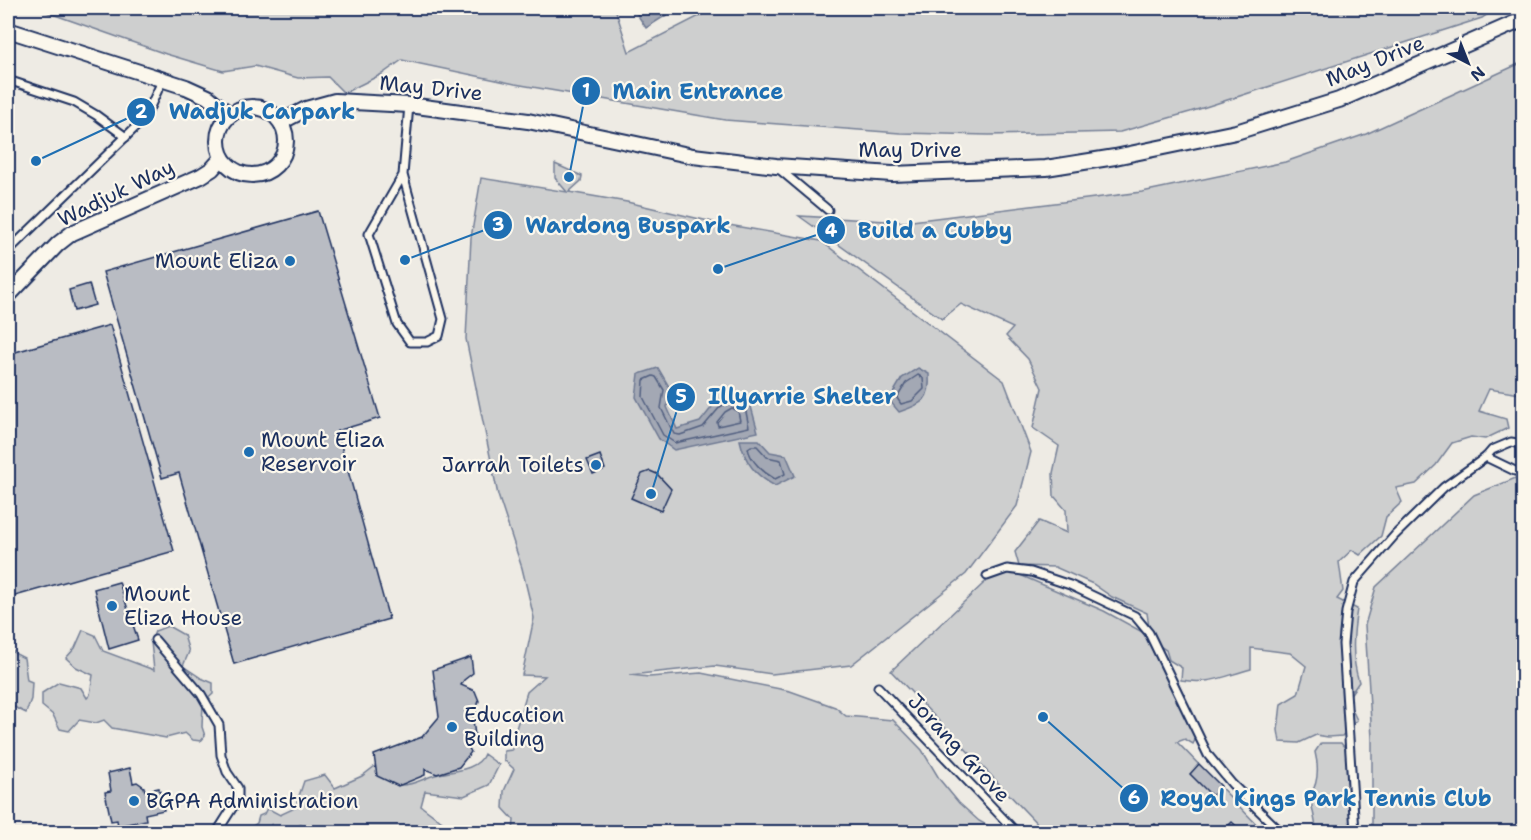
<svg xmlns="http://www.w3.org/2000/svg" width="1531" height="840" viewBox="0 0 1531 840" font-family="'Shantell Sans',sans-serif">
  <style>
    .green { fill: #cecfcf; stroke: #747f96; stroke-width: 1.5 }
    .water { fill: #a3a8b4; stroke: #6d7892; stroke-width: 1.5 }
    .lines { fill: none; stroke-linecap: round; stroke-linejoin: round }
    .shore { stroke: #515f80; stroke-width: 1.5 }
    .building { fill: #b9bcc3; stroke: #1b2f5e; stroke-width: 1.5 }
    .lane-casing { stroke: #1b2f5e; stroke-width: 11 }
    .street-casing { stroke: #1b2f5e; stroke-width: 18 }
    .lane { stroke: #fbf7ec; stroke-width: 7 }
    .street { stroke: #fbf7ec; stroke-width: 14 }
    .poi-dot { fill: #1f6fb2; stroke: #fbf7ec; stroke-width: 2 }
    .labels { text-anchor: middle; stroke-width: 4.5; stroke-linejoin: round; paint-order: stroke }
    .street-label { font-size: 21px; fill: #1b2f5e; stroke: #fbf7ec }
    .poi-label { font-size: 21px; fill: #1b2f5e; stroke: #fbf7ec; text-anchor: start }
    .leader { fill: none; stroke: #1f6fb2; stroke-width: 2 }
    .callout-dot { fill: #1f6fb2; stroke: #fbf7ec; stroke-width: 2 }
    .mark-label { font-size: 18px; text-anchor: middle; font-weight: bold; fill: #fff }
    .callout-label { font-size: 22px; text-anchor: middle; font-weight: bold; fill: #1f6fb2; stroke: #fbf7ec; stroke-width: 4.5; stroke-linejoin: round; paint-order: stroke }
  </style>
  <rect width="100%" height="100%" fill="#eeebe4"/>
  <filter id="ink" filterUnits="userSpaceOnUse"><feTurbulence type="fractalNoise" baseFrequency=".0167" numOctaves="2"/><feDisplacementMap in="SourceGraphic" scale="12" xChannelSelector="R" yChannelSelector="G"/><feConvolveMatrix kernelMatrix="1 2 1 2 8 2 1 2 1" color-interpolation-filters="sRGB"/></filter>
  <g filter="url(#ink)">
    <!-- green -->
    <g class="green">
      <path d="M35,8H615L629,52L715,8H1497L1482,18L1190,112L1120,132L989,135L900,133L725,120L515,84L402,60L382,74L344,93L328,77L298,78L255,66L223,71L166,54Z"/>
      <path d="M1523,62V391L1520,394L1489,389L1479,411L1506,419L1508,428L1485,439L1471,437L1452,443L1436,465L1416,484L1396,488L1402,502L1386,517L1381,536L1360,555L1352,550L1339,562L1343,591L1337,599L1357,609C1353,634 1351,657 1359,682L1347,699L1357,720L1342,736L1328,737L1316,735L1299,743L1280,742L1278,730L1281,704L1298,694L1306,666L1290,653L1251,648V669C1224,676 1211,685 1181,680L1182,668L1169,660L1166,650L1158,645L1149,627L1147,613L1112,597L1093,584L1055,567L1019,566L1015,552L1039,521L1067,533L1066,510L1054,496L1053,473L1059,446L1033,428L1042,388L1028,359L1006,336L1013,328L961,304L942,319L799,216L904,222L1142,192L1285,162L1366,134Z"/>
      <path d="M555,164L582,176L581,181L569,192L627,202L717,223L821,241L1004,381L1031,452L1017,506L966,574L851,665L772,674L715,666L630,675L649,677L701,673L790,691L835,707L846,716L893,720L922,750L940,780L959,803L979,821L999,832H513L514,820L503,808L504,791L514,769L504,760V751L512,750V742L527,692L545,676L522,675L534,618L522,568L498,495L466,339L471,238L481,178L567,192L555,178Z"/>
      <path d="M1523,475V832H1372V738L1365,625L1376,587L1474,495Z"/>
      <path d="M1003,572H1013L1104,611L1146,634L1196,738L1193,744L1185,739L1177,742L1264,832H1045L891,671L983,584L992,576Z"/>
      <path d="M168,626L184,635L189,652L183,666L201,678L213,683V694L203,703L202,727L205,736L201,741L193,740L185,733L166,738L112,728L104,720L96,723L79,720L69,731L60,729L53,715L42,706V693L59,682L81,688L87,698L90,695L93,675L76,667L66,658L75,648L83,630L95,635L103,651L154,670L151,642L155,631Z"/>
      <path d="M8,646L14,653L24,658L27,680L32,682L31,699L26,713L8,704Z"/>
      <path d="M1321,743H1341L1352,757L1347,782L1352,790L1353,832H1317L1310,796C1319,782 1319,768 1315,752Z"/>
      <path d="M484,754L499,765L489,785L464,796L425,791L421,806L442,822L445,832H304L301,824L288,832H273L271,825L268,832H244L257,823L259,816L264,814L267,808L280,815L295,808L304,781L325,775L335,788L362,776L375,766C382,775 387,784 400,785C412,786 424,778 435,775C450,771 478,771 484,754Z"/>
    </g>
    <!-- water -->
    <g class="water">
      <path d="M633,8H676V9L646,28Z"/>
      <path d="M658,368L671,390L667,407L677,429L700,422L716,402L735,391L750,403L758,432L674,450L659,439L636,397L639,374Z"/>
      <path d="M918,368L929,374C931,400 923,404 899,412L889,400L902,378Z"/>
      <path d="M740,440H759L770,452L786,455L795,476L775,486C755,475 745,463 740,440Z"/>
    </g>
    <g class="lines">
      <!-- shore -->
      <g class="shore">
        <path d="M918,375L923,378L924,389L912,401L901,404L897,398L906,383Z"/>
        <path d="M653,376L656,377L664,390L661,408L674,434L680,435L703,427L720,407L734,398L745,407L749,427L675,443L663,435L643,397L644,380Z"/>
        <path d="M732,408L738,411L740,421L718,426L717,422L725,412Z"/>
        <path d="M751,446H757L767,457L781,460L785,474L775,479C764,473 750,461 748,448Z"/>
      </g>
    </g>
    <!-- building -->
    <g class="building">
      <path d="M318,211L380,418L337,431L389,619L234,664L179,473L162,478L103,272Z"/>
      <path d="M89,284L95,305L74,311L69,290Z"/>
      <path d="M110,325L174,551L8,598V361L12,353Z"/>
      <path d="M600,455L605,469L593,474L587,460Z"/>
      <path d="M650,471L657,474L671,489L661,511L631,498L642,474Z"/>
      <path d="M119,582L138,640L109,649L94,589Z"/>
      <path d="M471,657L473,673L464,680L461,685L475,691L479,701L473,719L475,736L468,746L471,752L459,767L437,774L425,769V775L398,786L377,776L374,755L422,737L439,717L433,670Z"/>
      <path d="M1199,764L1221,786L1212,796L1190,774Z"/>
      <path d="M130,768L133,783L137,782L144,787L145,791L159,788L164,810L145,814L146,820L118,826L117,820L111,821L105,792L111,791L108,773Z"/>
      <path d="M1232,822L1243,832H1215L1220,829H1225Z"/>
      <path d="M1155,824L1162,832L1164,829L1167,832H1142Z"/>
    </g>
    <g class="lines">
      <defs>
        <g id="lane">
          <path d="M8,80L74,102L96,115L126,137"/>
          <path d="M779,169L828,210"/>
          <path d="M403,175L369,234L397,324L410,342H427L439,336L443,319L403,175L409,105"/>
          <path d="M8,251L145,118L162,81"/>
          <path d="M1486,457L1515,471H1524"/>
          <path d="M987,576L1007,569L1031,572L1070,585L1135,616L1149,633L1208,755L1232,784L1281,832"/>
          <path d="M155,640L201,694L219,725L221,755L227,772L238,788V799L217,832"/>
          <path d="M878,687L1016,832"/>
          <path d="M1355,832L1343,644L1346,612L1354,582L1395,535L1444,487L1486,457L1492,450L1511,442L1524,444"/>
        </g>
        <g id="street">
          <path d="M8,30L186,87L208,97L230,115"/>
          <circle cx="252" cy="141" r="34"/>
          <path d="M281,122L306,109L335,101L409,105L528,121L693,156L776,166L892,174L1046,168L1115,157L1236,132L1339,100L1524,19"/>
          <path d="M8,296L58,244L72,233L201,176L212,169L222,158"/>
        </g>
      </defs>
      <!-- lane casing -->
      <use href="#lane" class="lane-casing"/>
      <!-- street casing -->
      <use href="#street" class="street-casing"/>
      <!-- lane -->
      <use href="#lane" class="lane"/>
      <!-- street -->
      <use href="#street" class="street"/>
    </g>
  </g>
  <!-- markers -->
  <g class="poi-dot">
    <circle cx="290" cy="261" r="6"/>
    <circle cx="249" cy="452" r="6"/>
    <circle cx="596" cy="465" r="6"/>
    <circle cx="112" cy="606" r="6"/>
    <circle cx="452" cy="727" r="6"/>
    <circle cx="134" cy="801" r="6"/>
  </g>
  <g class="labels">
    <!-- street labels -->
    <g class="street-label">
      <text transform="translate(1375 61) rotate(-22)" y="7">May Drive</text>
      <text transform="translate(431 88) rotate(6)" y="7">May Drive</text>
      <text x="910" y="157">May Drive</text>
      <text transform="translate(116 193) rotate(-26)" y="7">Wadjuk Way</text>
      <text transform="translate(959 748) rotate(47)" y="7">Jorang Grove</text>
    </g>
    <!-- poi labels -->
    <g class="poi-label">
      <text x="278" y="268" text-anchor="end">Mount Eliza</text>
      <text x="261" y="447">Mount Eliza<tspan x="261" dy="24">Reservoir</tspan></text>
      <text x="584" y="472" text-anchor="end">Jarrah Toilets</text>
      <text x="124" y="601">Mount<tspan x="124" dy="24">Eliza House</tspan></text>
      <text x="464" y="722">Education<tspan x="464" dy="24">Building</tspan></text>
      <text x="146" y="808">BGPA Administration</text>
    </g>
  </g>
  <!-- callouts -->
  <path class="leader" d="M569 177L586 91M36 161L141 112M405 260L498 225M718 269L831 230M651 494L681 397M1043 717L1134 798"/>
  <g class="callout-dot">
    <circle cx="569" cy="177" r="6"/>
    <circle cx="36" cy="161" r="6"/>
    <circle cx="405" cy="260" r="6"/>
    <circle cx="718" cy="269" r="6"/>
    <circle cx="651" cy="494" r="6"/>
    <circle cx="1043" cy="717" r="6"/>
    <circle cx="586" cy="91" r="15"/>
    <circle cx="141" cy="112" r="15"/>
    <circle cx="498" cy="225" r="15"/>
    <circle cx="831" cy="230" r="15"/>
    <circle cx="681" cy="397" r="15"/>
    <circle cx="1134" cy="798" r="15"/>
  </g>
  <g class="mark-label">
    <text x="586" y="97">1</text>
    <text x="141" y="118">2</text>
    <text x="498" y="231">3</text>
    <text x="831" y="237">4</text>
    <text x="681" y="403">5</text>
    <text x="1134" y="804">6</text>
  </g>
  <g class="callout-label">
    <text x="698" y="99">Main Entrance</text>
    <text x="262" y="119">Wadjuk Carpark</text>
    <text x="628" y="233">Wardong Buspark</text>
    <text x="935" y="238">Build a Cubby</text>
    <text x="802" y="404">Illyarrie Shelter</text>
    <text x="1326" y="806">Royal Kings Park Tennis Club</text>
  </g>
  <!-- margin -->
  <rect width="1531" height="840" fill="none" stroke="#fbf7ec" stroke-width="30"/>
  <rect x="15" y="15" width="1501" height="810" fill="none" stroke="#1b2f5e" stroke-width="2" filter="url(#ink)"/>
  <!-- north arrow -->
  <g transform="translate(1468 63) rotate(138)" stroke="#fbf7ec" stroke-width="4.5" paint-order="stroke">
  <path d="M0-4.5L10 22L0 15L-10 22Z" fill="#1b2f5e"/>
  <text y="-9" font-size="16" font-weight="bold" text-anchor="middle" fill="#1b2f5e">N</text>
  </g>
</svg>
